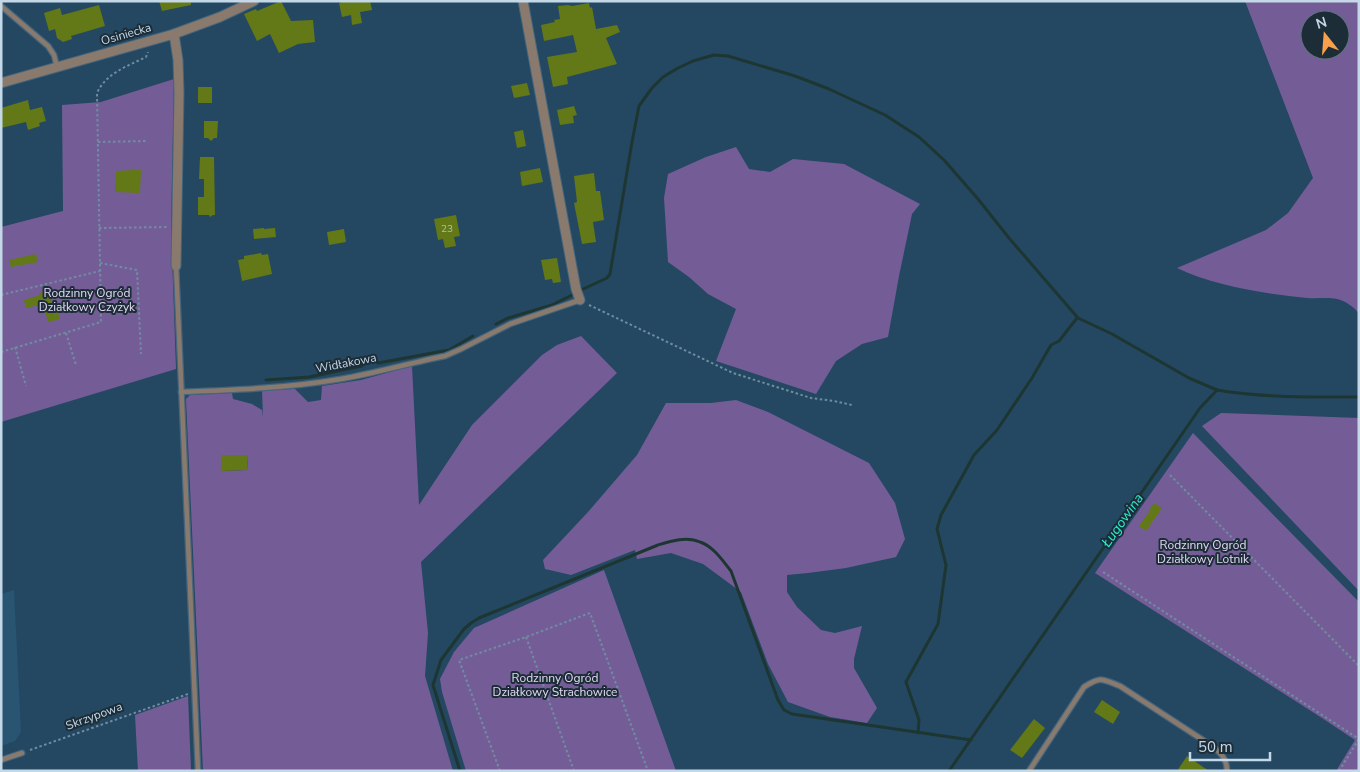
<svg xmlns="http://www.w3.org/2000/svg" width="1360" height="772" viewBox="0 0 1360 772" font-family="'Nunito Sans',sans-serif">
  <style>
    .built { fill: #295472 }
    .green { fill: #745d97; fill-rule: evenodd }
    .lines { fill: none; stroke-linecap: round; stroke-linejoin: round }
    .stream { stroke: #1e3632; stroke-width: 3 }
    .building { fill: #637816 }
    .service-casing { stroke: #44657d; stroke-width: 7 }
    .minor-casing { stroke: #44657d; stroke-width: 11 }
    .path { stroke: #708ca1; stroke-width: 2; stroke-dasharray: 2.5 2.5; stroke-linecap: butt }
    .service { stroke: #8a7a6e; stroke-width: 4.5 }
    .minor { stroke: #8a7a6e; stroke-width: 9 }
    .labels { text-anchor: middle; stroke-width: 4; stroke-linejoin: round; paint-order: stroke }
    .number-label { font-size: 10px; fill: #acc0b3 }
    .street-label { font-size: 12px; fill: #c4d8e7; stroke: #1d2d38 }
    .park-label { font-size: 12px; fill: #e0d7f1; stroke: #1d2d38 }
    .water-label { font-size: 14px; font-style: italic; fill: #2decd4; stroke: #1d2d38 }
  </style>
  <rect width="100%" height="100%" fill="#244862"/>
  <!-- built -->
  <path class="built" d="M14,590L21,732L15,741L1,746V594Z"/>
  <!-- green -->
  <g class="green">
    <path d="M1245,1H1359V314C1356,308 1344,300 1337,299C1328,297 1317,299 1307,298C1265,294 1215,286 1177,268L1266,230L1288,213L1313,178ZM1310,20H1340V50H1310Z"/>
    <path d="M174,79L171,226L176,369L1,422V227L63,211L62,105L101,102Z"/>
    <path d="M736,147L749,169L770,172L793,159L844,164L920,204L912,214L899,276L888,337L862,344L836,361L816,394L716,361L736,309L708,294L689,277L668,262L664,198L668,174L706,157Z"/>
    <path d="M581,336L617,373L421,562L428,633L425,676L453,771H203L186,399L190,395L232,393L233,399L252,404L262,410L263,417L262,390L295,389L308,402L321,400L322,386L361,380L412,366L419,505L472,425L542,355L557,345ZM237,455H247L248,470L221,471V456Z"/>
    <path d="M736,400L768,412L869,463L895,503L905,539L896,557L846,568L808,573L787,575V592L797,607L821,630L835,633L862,626L854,659V668L877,708L867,723L830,717L788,702L768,664L741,592L703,564L671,553L637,559L635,550L571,575L545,569L543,560L588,512L637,455L666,403H711Z"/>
    <path d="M1221,413L1359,418V591L1202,426Z"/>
    <path d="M1193,433L1359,602V771H1336L1355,740L1322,718L1095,573Z"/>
    <path d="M604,570L676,771H466L442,692L440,679L454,652L474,628Z"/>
    <path d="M188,696L191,771H138L135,715Z"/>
  </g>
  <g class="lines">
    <!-- stream -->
    <g class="stream">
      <path d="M581,290L607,278L610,274L632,142L639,106L652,88L663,77L678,68L693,61L714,55L728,56L795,76L829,89L885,115L919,137L944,160L978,199L1009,238L1078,318L1112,334L1189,378L1217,390"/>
      <path d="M496,324L508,318L552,305L572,295"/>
      <path d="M378,363L449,350L473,336"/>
      <path d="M266,380L309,377L362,366"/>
      <path d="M918,733L919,720L906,682L938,624L946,565L937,529L941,515L974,455L997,430L1032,378L1051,345L1059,341L1077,318"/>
      <path d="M460,771L433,685L441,660L464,629L471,623L479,618L658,545C671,541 687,536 700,542C713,546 723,561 731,571L778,700L784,710L792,714L971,740"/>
      <path d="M949,771L1200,408L1217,390C1264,398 1311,397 1359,397"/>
    </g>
  </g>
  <!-- building -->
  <g class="building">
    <path d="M159,1H191V5L162,11Z"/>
    <path d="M281,1L291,21L313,20L315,42L298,44L279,53L270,34L257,41L244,14L256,9L257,11Z"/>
    <path d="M345,1H370L372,10L360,12L362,23L352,25L351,15L342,17L339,3Z"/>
    <path d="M589,3L590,8L592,7L596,29L617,25L620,32L606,38L617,64L567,77L568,84L553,87L547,57L577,52L573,35L544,41L541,25L555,22L554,20L560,19L558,6L568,5L572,6Z"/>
    <path d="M99,5L105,26L71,36L72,39L63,42L57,38L55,29L49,31L44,13L60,8L62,15Z"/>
    <path d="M527,83L530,95L514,98L511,86Z"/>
    <rect x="198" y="87" width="14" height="16"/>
    <path d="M28,100L30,110L42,107L46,121L39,123L40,126L28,130L26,122L1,128V108Z"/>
    <path d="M574,106L577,115L573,116L574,123L560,125L557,110Z"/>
    <path d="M204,121H218L217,138H214L211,141L208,138H204Z"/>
    <path d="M523,130L526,146L517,148L514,132Z"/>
    <path d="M200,157H214L215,215H213L210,217L209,215H198V197H204V179H199Z"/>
    <path d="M540,168L543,182L522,186L520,172Z"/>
    <path d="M132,170H141L140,193L115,192L116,171Z"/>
    <path d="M594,173L596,191H600L604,220L593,222L596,242L582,244L574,203L577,202L574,176Z"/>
    <path d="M456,215L460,236L454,237L456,246L445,248L443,239L438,240L434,219Z"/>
    <path d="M264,228V229L275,228L276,237L254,239L253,229Z"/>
    <path d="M344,229L346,242L329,245L327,232Z"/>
    <path d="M261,253L262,255L268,254L272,274L242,281L238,260L244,259V256Z"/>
    <path d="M36,254L38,262L11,267L9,260Z"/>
    <path d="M557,258L561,282L553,283L552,279L545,280L541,260Z"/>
    <path d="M48,291L54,311L57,310L60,319L48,322L43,304L26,308L24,300L40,295L39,293Z"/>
    <path d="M221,455H247L248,470L221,471Z"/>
    <path d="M1154,503L1162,508L1146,531L1139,526L1149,512H1148Z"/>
    <path d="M1102,700L1120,712L1113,724L1094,712Z"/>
    <path d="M1034,719L1045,728L1022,758L1010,750Z"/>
    <path d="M1187,756L1209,771H1177Z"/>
  </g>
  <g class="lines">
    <defs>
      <g id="service">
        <path d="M1,6L48,46L54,55L57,67"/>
        <path d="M176,266L198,771"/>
        <path d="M181,392C234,390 288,388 341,379C376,373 410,363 445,356L461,349L510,324L580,300"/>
        <path d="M1,760L22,753"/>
        <path d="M1029,771L1084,687C1101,676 1102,679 1120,686L1212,746C1221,753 1227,759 1227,771"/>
      </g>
      <g id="minor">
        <path d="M523,1L576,289L580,300"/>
        <path d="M174,34L178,60L179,93L176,266"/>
        <path d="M1,83L174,34L220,17L254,1"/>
      </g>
    </defs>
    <!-- service casing -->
    <use href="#service" class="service-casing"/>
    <!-- minor casing -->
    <use href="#minor" class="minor-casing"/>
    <!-- path -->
    <g class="path">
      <path d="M98,142L148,141"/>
      <path d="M99,228L169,227"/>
      <path d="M100,263L137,270L141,354"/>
      <path d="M1,295L100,271"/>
      <path d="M589,305L733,373L811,398L834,401L852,405"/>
      <path d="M66,333L76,365"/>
      <path d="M15,347L26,386"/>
      <path d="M1,352L101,322L97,93C106,73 128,66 146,57L148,52"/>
      <path d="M1170,475L1359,666"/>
      <path d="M1103,572L1359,739"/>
      <path d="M526,637L574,771"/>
      <path d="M30,750L188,694"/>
      <path d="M500,771L459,660L526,637L590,613L648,771"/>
      <path d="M1339,771L1359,739"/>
    </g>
    <!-- service -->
    <use href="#service" class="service"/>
    <!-- minor -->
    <use href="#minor" class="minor"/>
  </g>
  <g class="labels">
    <!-- number labels -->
    <g class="number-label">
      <text x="447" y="232">23</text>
    </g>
    <!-- street labels -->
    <g class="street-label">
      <text transform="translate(126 34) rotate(-16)" y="4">Osiniecka</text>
      <text transform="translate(346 363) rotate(-11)" y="4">Widłakowa</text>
      <text transform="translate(94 716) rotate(-20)" y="4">Skrzypowa</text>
    </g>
    <!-- park labels -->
    <g class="park-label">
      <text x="87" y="297">Rodzinny Ogród<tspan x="87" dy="14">Działkowy Czyżyk</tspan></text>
      <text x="1203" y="549">Rodzinny Ogród<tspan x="1203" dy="14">Działkowy Lotnik</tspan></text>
      <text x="555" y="682">Rodzinny Ogród<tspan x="555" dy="14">Działkowy Strachowice</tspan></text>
    </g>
    <!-- water labels -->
    <g class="water-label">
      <text transform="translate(1122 520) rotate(-55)" y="5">Ługowina</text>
    </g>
  </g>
  <!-- border -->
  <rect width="1360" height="772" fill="none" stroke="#c4d8e7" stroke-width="5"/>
  <!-- north arrow -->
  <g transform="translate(1325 35) rotate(343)"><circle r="24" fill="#1d2d38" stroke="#60717e"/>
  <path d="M0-4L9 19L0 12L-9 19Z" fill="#f8a04b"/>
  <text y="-8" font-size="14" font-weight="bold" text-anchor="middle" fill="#c4d8e7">N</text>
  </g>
  <!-- scale -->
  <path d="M1190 752v8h80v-8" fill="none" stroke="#c4d8e7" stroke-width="2.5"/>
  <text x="1198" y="752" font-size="15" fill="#c4d8e7" stroke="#1d2d38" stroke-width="4" paint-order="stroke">50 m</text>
</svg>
